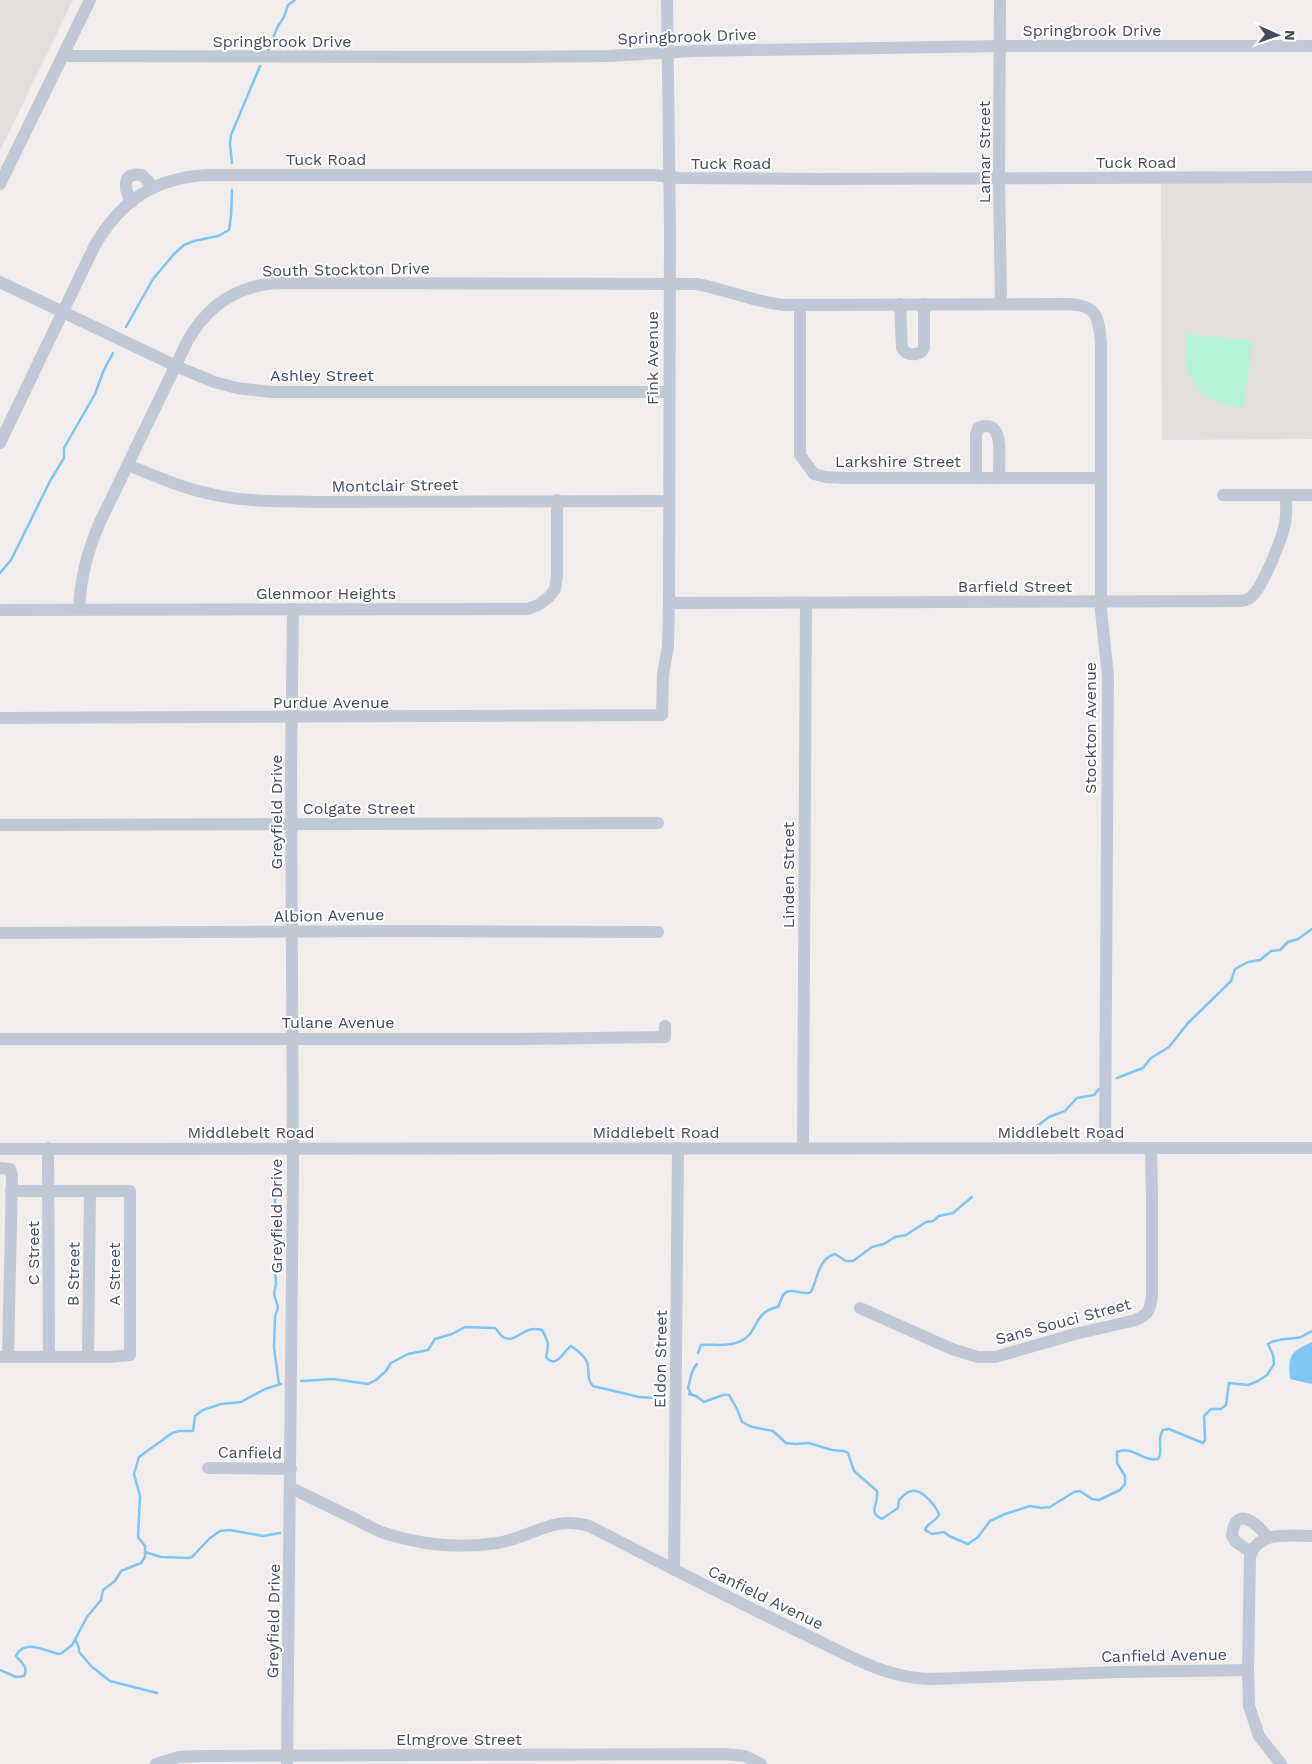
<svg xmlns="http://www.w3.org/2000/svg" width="1312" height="1764" viewBox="0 0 1312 1764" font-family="'Work Sans',sans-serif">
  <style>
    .education { fill: #e1dede }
    .green { fill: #b4f3d8 }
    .water { fill: #7dc6f5 }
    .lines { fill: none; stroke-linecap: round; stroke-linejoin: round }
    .stream { stroke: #7dc6f5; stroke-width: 2.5 }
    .minor { stroke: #c1c8d6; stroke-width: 12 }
    .labels { text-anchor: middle; stroke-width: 4; stroke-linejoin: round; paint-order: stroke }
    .street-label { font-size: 16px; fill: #434b5c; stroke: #fff }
  </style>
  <rect width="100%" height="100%" fill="#f0edec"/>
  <!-- education -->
  <g class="education">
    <path d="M0,0H73L0,151Z"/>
    <path d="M1161,182L1312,183V439L1162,440Z"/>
  </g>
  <!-- green -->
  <path class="green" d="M1186,334L1252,341L1244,407C1199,405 1180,377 1186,334Z"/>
  <!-- water -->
  <path class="water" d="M1312,1342V1384L1290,1379C1288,1355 1290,1352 1312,1342Z"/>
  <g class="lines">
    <!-- stream -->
    <g class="stream">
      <path d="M268,50L278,26L284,17L288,5L295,0"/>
      <path d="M232,163L230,145L231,135L260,66"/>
      <path d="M126,327L153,279L174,254L184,245L194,241L218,236L229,230L231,216L232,190"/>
      <path d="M0,573L11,560L16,550L50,481L64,458V448L95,394L103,372L113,353"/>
      <path d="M1117,1078L1143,1068L1151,1058L1169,1047L1188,1023L1226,986L1231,981L1235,969L1248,962L1260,960L1271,951L1280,950L1288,942L1298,939L1312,929"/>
      <path d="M1032,1130L1049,1117L1065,1111L1077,1098L1094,1095L1099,1089"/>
      <path d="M274,1176L276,1223L274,1253L276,1284L274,1294L278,1307L275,1317L274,1347L279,1385"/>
      <path d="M698,1353L701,1345C714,1344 730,1347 741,1341C758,1334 753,1311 778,1307C780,1303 781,1299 783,1295C791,1285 802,1297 811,1292C818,1278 818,1259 835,1254L846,1261H853L872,1247L884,1244L895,1237L906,1235L926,1222L933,1221L939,1216L953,1213L972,1197"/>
      <path d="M301,1381L333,1379L368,1384L376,1380L386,1371L391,1363L408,1354L428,1350L435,1339L452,1334L465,1327L495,1328C498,1330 499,1335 503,1337C516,1345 523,1324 542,1330C549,1342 549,1345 546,1357C557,1370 563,1351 571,1346C577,1350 584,1355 587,1362C590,1371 586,1379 593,1386L639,1397L656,1398L662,1397"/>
      <path d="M689,1394L696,1396L704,1402L723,1395H729L737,1409L742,1422L752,1427L773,1431L786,1443L795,1444L809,1443L832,1450L844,1451L848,1453L854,1471L877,1491C879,1505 867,1512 882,1519L898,1508L899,1500C902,1497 907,1491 912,1491C922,1489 935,1505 939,1514C937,1522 927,1522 925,1530L932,1534L944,1532L949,1536L968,1544L978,1537L990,1521L1005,1514L1030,1506L1042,1508L1050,1507L1074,1492L1080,1491L1092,1499L1099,1500L1120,1490L1125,1484V1476L1117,1463V1452C1132,1445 1143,1462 1158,1459C1164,1451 1156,1440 1163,1430L1169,1429L1203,1443L1205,1440L1204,1416L1211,1409H1221L1226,1405L1229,1383L1248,1385L1258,1381L1267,1375L1274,1364L1273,1355L1268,1344C1278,1337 1290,1340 1301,1337C1304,1335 1308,1333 1312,1331"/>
      <path d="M691,1394L688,1388C691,1379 690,1371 697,1364"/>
      <path d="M145,1552L161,1557L189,1558L192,1557L210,1538L220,1531L230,1530L263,1536L280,1533"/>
      <path d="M75,1639L79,1648V1652L92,1667L110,1681L157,1693"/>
      <path d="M0,1670L16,1677L24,1676C29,1667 21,1662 16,1656C24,1638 45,1651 59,1654L62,1653L72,1645L87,1617L101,1600L103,1590L115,1581L121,1571L141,1563L145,1557V1546L138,1537L140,1496L134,1474L139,1457L172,1433L179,1431H193L195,1416L203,1410L221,1404L241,1402L265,1389L281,1384"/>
    </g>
    <!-- minor -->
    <g class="minor">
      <path d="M1000,0L999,178L1001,304"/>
      <path d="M63,56L494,57L609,56L694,51L1000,46H1312"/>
      <path d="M0,184L90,0"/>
      <path d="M132,202C123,189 122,171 142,175L148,181L152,188"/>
      <path d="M0,282L176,366L214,382L237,388L271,392H668"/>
      <path d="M900,304L902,348C906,355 914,356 921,352L924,348V304"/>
      <path d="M800,306V455L814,474L826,477L844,478H1100"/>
      <path d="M0,443L94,247C120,201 155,177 209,175H653L680,178L819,179L1312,177"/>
      <path d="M128,465C155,476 182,488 211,494C244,502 279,501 314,502L668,501"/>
      <path d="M976,478V435L978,428C1007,416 998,462 999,478"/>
      <path d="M1223,495H1312"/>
      <path d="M669,603L1239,601C1242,601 1247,600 1250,598C1261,591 1283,537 1285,523C1287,514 1286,505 1286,496"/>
      <path d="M79,609C81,575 87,553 100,522L187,342C206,307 236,286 277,283L697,284C728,290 753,302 784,305L1067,304C1097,305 1098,315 1101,342V611L1108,676L1105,1148"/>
      <path d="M0,610L528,609L538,605L549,597L555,589L557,576V500"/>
      <path d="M0,718L662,715L663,675L668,646L669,603L670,228L667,0"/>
      <path d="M0,825L658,823"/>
      <path d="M0,933L395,931L658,932"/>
      <path d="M0,1039H520L665,1037V1026"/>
      <path d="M48,1148L49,1357"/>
      <path d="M803,1148L806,603"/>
      <path d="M0,1149L1312,1148"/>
      <path d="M0,1168L10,1169L12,1176L8,1357"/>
      <path d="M860,1308L952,1349L978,1357H995L1075,1334L1136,1320C1149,1314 1150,1310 1152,1295V1196L1151,1148"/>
      <path d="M0,1357H110L130,1355V1191H11"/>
      <path d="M88,1357L90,1191"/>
      <path d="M208,1468L291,1469"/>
      <path d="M291,1488C312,1498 332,1508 353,1518C363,1523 373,1529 384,1533C421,1545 458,1549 497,1543C531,1538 552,1515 589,1526C659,1562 729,1598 800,1632C842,1652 885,1679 932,1679L1119,1672L1248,1670"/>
      <path d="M1251,1552L1236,1542L1232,1536C1235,1504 1257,1523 1268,1538"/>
      <path d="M674,1570L678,1148"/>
      <path d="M156,1764L179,1757L201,1756L725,1754L745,1756L761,1764"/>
      <path d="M287,1764L293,1170L291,770L293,609"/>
      <path d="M1281,1764L1259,1736L1249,1706L1248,1670L1250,1557C1257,1530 1290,1536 1312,1536"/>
    </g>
  </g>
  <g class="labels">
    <!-- street labels -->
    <g class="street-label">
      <text x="1092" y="36">Springbrook Drive</text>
      <text transform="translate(687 36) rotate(-2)" y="6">Springbrook Drive</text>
      <text x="282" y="47">Springbrook Drive</text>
      <text transform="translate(984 152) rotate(-90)" y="6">Lamar Street</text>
      <text x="326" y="165">Tuck Road</text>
      <text x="1136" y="168">Tuck Road</text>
      <text x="731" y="169">Tuck Road</text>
      <text transform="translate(346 269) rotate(-1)" y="6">South Stockton Drive</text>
      <text transform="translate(652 358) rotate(-90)" y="6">Fink Avenue</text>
      <text x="322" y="381">Ashley Street</text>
      <text x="898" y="467">Larkshire Street</text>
      <text transform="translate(395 485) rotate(-1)" y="6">Montclair Street</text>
      <text x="1015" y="592">Barfield Street</text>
      <text x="326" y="599">Glenmoor Heights</text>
      <text x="331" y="708">Purdue Avenue</text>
      <text transform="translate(1090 728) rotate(-90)" y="6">Stockton Avenue</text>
      <text x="359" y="814">Colgate Street</text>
      <text transform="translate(276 812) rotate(-90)" y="6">Greyfield Drive</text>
      <text transform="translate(788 875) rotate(-90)" y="6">Linden Street</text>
      <text transform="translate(329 915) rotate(-1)" y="6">Albion Avenue</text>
      <text x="338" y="1028">Tulane Avenue</text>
      <text x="251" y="1138">Middlebelt Road</text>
      <text x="656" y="1138">Middlebelt Road</text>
      <text x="1061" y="1138">Middlebelt Road</text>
      <text transform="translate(276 1216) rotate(-90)" y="6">Greyfield Drive</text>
      <text transform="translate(33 1253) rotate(-90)" y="6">C Street</text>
      <text transform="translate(73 1274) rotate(-89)" y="6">B Street</text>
      <text transform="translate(114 1274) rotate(-90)" y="6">A Street</text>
      <text transform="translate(1063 1321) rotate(-15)" y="6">Sans Souci Street</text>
      <text transform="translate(660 1359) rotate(-89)" y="6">Eldon Street</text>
      <text transform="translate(250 1452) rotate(1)" y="6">Canfield</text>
      <text transform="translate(766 1597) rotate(26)" y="6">Canfield Avenue</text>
      <text transform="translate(273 1621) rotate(-89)" y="6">Greyfield Drive</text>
      <text transform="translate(1164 1655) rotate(-1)" y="6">Canfield Avenue</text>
      <text x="459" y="1745">Elmgrove Street</text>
    </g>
  </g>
  <!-- north arrow -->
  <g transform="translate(1277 35) rotate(92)" stroke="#ffffff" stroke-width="4" paint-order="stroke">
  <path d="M0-4L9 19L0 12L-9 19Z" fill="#434b5c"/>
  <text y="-8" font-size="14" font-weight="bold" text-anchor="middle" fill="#434b5c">N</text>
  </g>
</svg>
